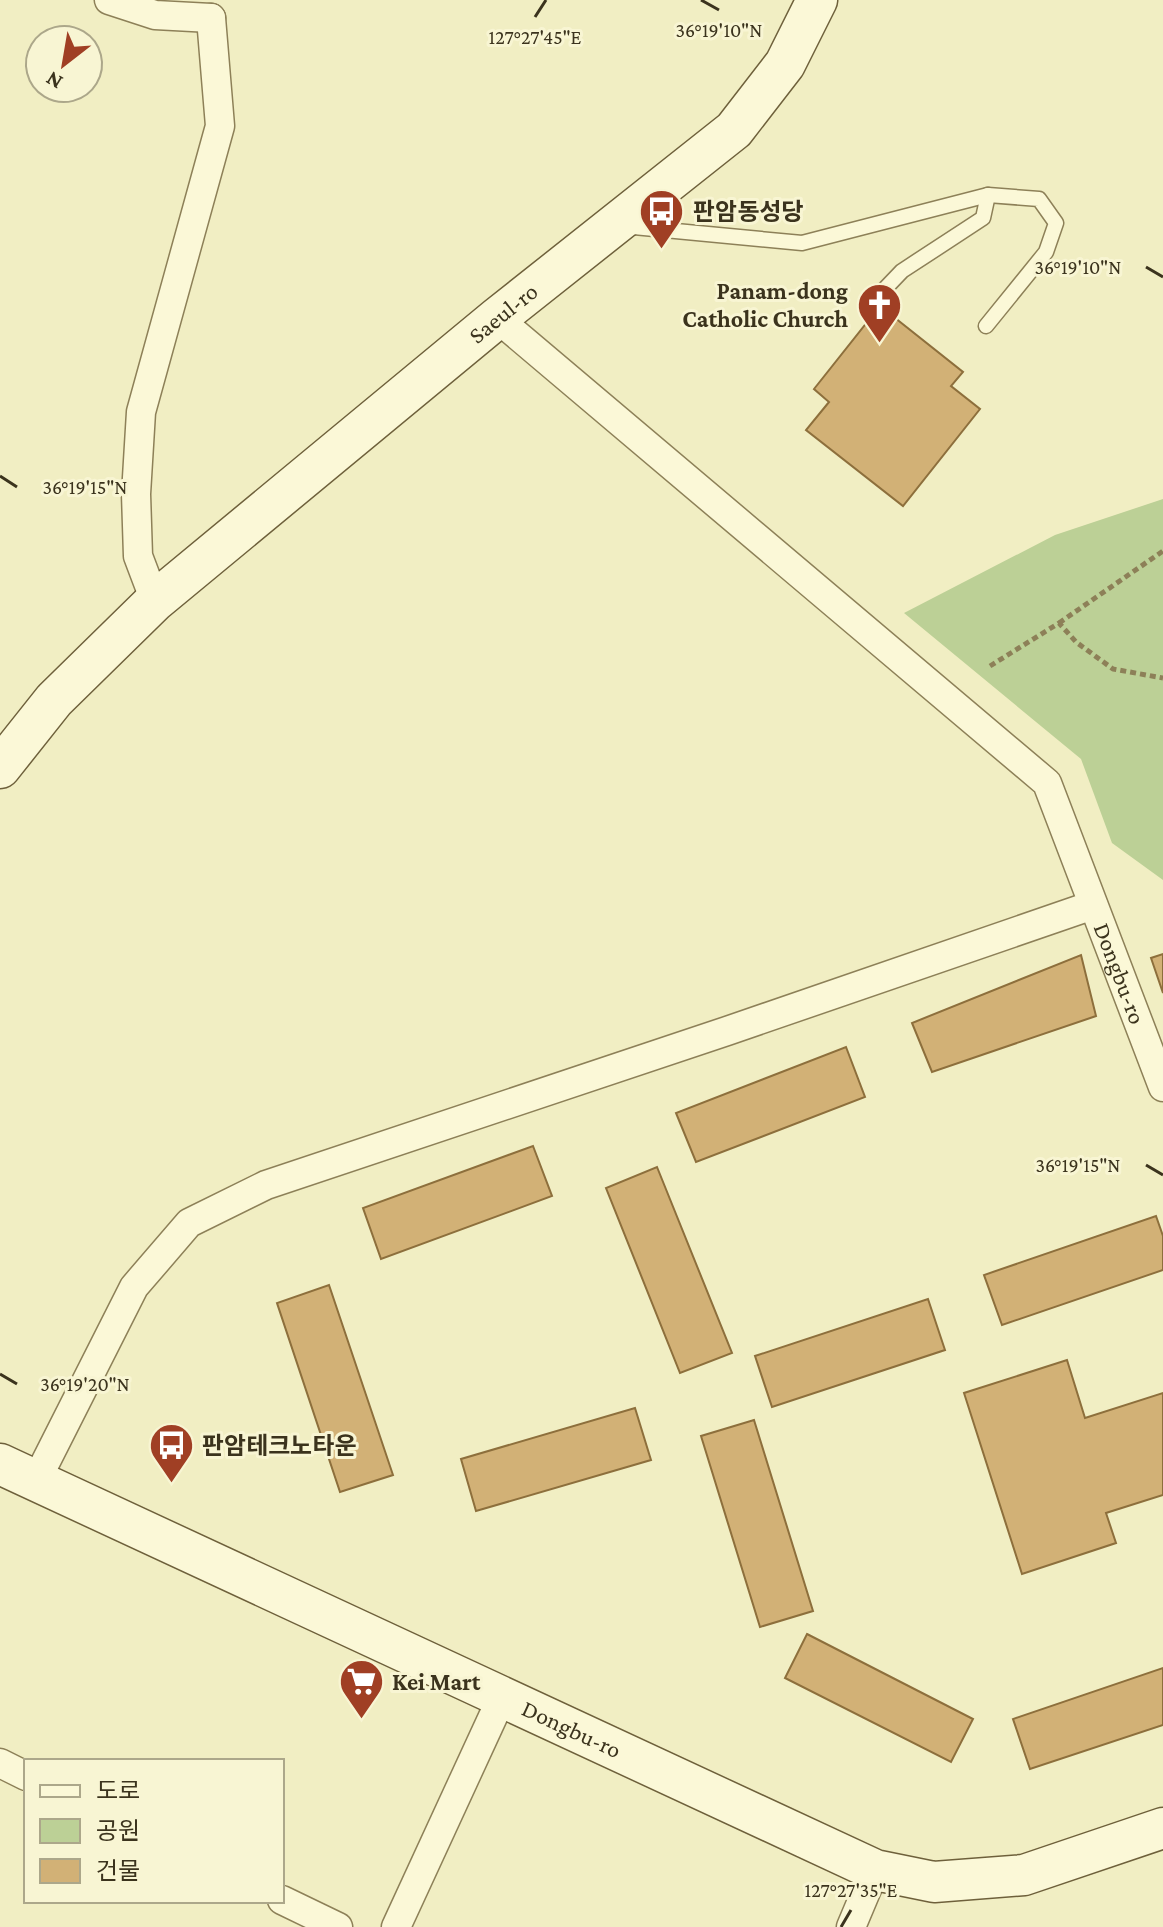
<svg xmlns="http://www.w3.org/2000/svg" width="1163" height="1927" viewBox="0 0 1163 1927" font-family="'Crimson Pro','Noto Sans KR',serif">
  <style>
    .green { fill: #bcd096 }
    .building { fill: #d2b176; stroke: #8d6f3c; stroke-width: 2 }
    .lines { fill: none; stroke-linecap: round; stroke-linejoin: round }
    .lane-casing { stroke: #8d8058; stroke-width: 17 }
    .street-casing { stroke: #8d8058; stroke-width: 31 }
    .secondary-casing { stroke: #6e603b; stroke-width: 43 }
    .path { stroke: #8d8058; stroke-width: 5; stroke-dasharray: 6 4; stroke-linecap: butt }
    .lane { stroke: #fbf8d7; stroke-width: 14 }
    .street { stroke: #fbf8d7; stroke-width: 28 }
    .secondary { stroke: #fbf8d7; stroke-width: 40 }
    .ticks { fill: none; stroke: #3b331d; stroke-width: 3 }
    .labels { text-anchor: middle; stroke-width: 6; stroke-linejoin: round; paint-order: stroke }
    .poi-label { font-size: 24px; font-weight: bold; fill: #3b331d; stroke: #f8f5d3; text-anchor: start }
    .street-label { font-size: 24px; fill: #3b331d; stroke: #f8f5d3 }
    .ticks-label { font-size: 20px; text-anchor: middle; fill: #3b331d; stroke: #f8f5d3; stroke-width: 6; stroke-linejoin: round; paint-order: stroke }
  </style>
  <rect width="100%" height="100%" fill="#f1eec3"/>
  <!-- green -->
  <path class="green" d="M1163,499V880L1112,843L1081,759L904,613L1055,535Z"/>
  <!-- building -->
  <g class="building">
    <path d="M880,306L963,372L951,386L980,409L903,506L806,430L829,402L814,389Z"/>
    <path d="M1163,954V993L1151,958Z"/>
    <path d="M1081,955L1096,1016L932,1072L912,1023Z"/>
    <path d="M846,1047L865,1097L696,1162L676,1113Z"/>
    <path d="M533,1146L552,1196L381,1259L363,1208Z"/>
    <path d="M657,1167L732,1353L680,1373L606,1188Z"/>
    <path d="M1156,1216L1163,1236V1270L1002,1325L984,1275Z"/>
    <path d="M329,1285L393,1475L340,1492L277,1303Z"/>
    <path d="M928,1299L945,1350L772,1407L755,1356Z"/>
    <path d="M1067,1360L1085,1418L1163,1393V1495L1106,1513L1116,1543L1022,1574L964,1393Z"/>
    <path d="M635,1408L651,1460L476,1511L461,1459Z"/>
    <path d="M754,1420L813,1611L760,1627L701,1436Z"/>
    <path d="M807,1634L973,1719L951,1762L785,1678Z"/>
    <path d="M1163,1668V1725L1030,1769L1013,1719Z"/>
  </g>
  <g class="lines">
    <defs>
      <g id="lane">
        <path d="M623,226L802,243L988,195L1039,199L1056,223L1046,252L986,326"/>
        <path d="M879,295L902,271L983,218L988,195"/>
      </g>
      <g id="street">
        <path d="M109,0L155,15L211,18"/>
        <path id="s1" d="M497,318L1047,783L1163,1087"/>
        <path d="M155,601L138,556L136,494L141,412L220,126L211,18"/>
        <path d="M37,1479L134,1287L189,1223L266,1185L727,1031L1093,905"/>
        <path d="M0,1763L26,1776"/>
        <path d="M282,1900L338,1927"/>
        <path d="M396,1927L502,1697"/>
        <path d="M851,1927L875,1870"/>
      </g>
      <g id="secondary">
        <path id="s2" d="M0,768L54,700L155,601L497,318L734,130L785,64L817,0"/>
        <path id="s3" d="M0,1464L875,1870L934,1882L1024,1875L1163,1828"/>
      </g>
    </defs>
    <!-- lane casing -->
    <use href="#lane" class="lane-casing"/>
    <!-- street casing -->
    <use href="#street" class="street-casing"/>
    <!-- secondary casing -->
    <use href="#secondary" class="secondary-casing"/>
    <!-- path -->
    <g class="path">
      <path d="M1059,623L1163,551"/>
      <path d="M990,666L1059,623L1076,642L1113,669L1163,678"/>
    </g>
    <!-- lane -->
    <use href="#lane" class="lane"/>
    <!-- street -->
    <use href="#street" class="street"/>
    <!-- secondary -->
    <use href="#secondary" class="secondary"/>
  </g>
  <!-- ticks -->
  <path class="ticks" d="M701,0L719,10M535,17L546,0M1146,267L1163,277M0,476L17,487M1146,1165L1163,1175M0,1374L17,1384M841,1927L851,1910"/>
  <!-- icons -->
  <defs>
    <symbol id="bus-pin" viewBox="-11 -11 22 30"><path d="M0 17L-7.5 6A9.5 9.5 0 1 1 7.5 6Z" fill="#a03f24" stroke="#f8f5d3"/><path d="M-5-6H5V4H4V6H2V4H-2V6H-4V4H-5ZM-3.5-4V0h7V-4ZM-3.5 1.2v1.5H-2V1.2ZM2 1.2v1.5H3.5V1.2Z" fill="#fff"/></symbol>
    <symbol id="church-pin" viewBox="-11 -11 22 30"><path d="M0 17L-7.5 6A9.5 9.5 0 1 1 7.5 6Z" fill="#a03f24" stroke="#f8f5d3"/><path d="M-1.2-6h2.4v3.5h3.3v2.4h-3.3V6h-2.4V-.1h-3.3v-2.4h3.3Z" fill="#fff"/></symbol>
    <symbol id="supermarket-pin" viewBox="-11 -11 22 30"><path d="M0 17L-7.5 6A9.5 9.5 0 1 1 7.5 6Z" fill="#a03f24" stroke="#f8f5d3"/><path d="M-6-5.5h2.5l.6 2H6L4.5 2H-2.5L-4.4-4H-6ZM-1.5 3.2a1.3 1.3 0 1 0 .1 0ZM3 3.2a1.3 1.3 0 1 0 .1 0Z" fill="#fff"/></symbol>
  </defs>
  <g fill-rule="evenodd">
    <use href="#bus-pin" x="636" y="186" width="51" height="69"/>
    <use href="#church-pin" x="854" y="280" width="51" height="69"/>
    <use href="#bus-pin" x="146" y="1420" width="51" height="69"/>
    <use href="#supermarket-pin" x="336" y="1656" width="51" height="69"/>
  </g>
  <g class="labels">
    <!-- poi labels -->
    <g class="poi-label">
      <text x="693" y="220">판암동성당</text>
      <text x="848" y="299" text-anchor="end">Panam-dong<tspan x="848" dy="28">Catholic Church</tspan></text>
      <text x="202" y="1454">판암테크노타운</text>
      <text x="392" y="1690">Kei Mart</text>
    </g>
    <!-- street labels -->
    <g class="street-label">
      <text dy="8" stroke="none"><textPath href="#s2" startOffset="680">Saeul-ro</textPath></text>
      <text dy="8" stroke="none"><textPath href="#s1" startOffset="924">Dongbu-ro</textPath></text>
      <text dy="8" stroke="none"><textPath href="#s3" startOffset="630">Dongbu-ro</textPath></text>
    </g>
  </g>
  <g class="ticks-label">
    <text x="719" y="37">36°19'10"N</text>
    <text x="535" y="44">127°27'45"E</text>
    <text x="1078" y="274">36°19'10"N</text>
    <text x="85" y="494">36°19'15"N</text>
    <text x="1078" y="1172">36°19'15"N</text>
    <text x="85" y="1391">36°19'20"N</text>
    <text x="851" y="1897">127°27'35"E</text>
  </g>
  <!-- legend -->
  <rect x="24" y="1759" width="260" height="144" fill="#f8f5d3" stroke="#aca78a" stroke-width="2"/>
  <rect x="40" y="1785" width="40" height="12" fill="#fbf8d7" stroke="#aca78a" stroke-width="2"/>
  <text x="96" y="1799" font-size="24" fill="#3b331d">도로</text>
  <rect x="40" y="1819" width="40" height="24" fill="#bcd096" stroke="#aca78a" stroke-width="2"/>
  <text x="96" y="1839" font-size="24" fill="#3b331d">공원</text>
  <rect x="40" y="1859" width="40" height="24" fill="#d2b176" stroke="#aca78a" stroke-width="2"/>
  <text x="96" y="1879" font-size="24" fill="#3b331d">건물</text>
  <!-- north arrow -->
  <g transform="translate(64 64) rotate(211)"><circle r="38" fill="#f8f5d3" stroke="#aca78a" stroke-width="2"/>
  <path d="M0-6L14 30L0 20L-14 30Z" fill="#a03f24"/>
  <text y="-12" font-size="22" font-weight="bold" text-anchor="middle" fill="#3b331d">N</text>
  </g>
</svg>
